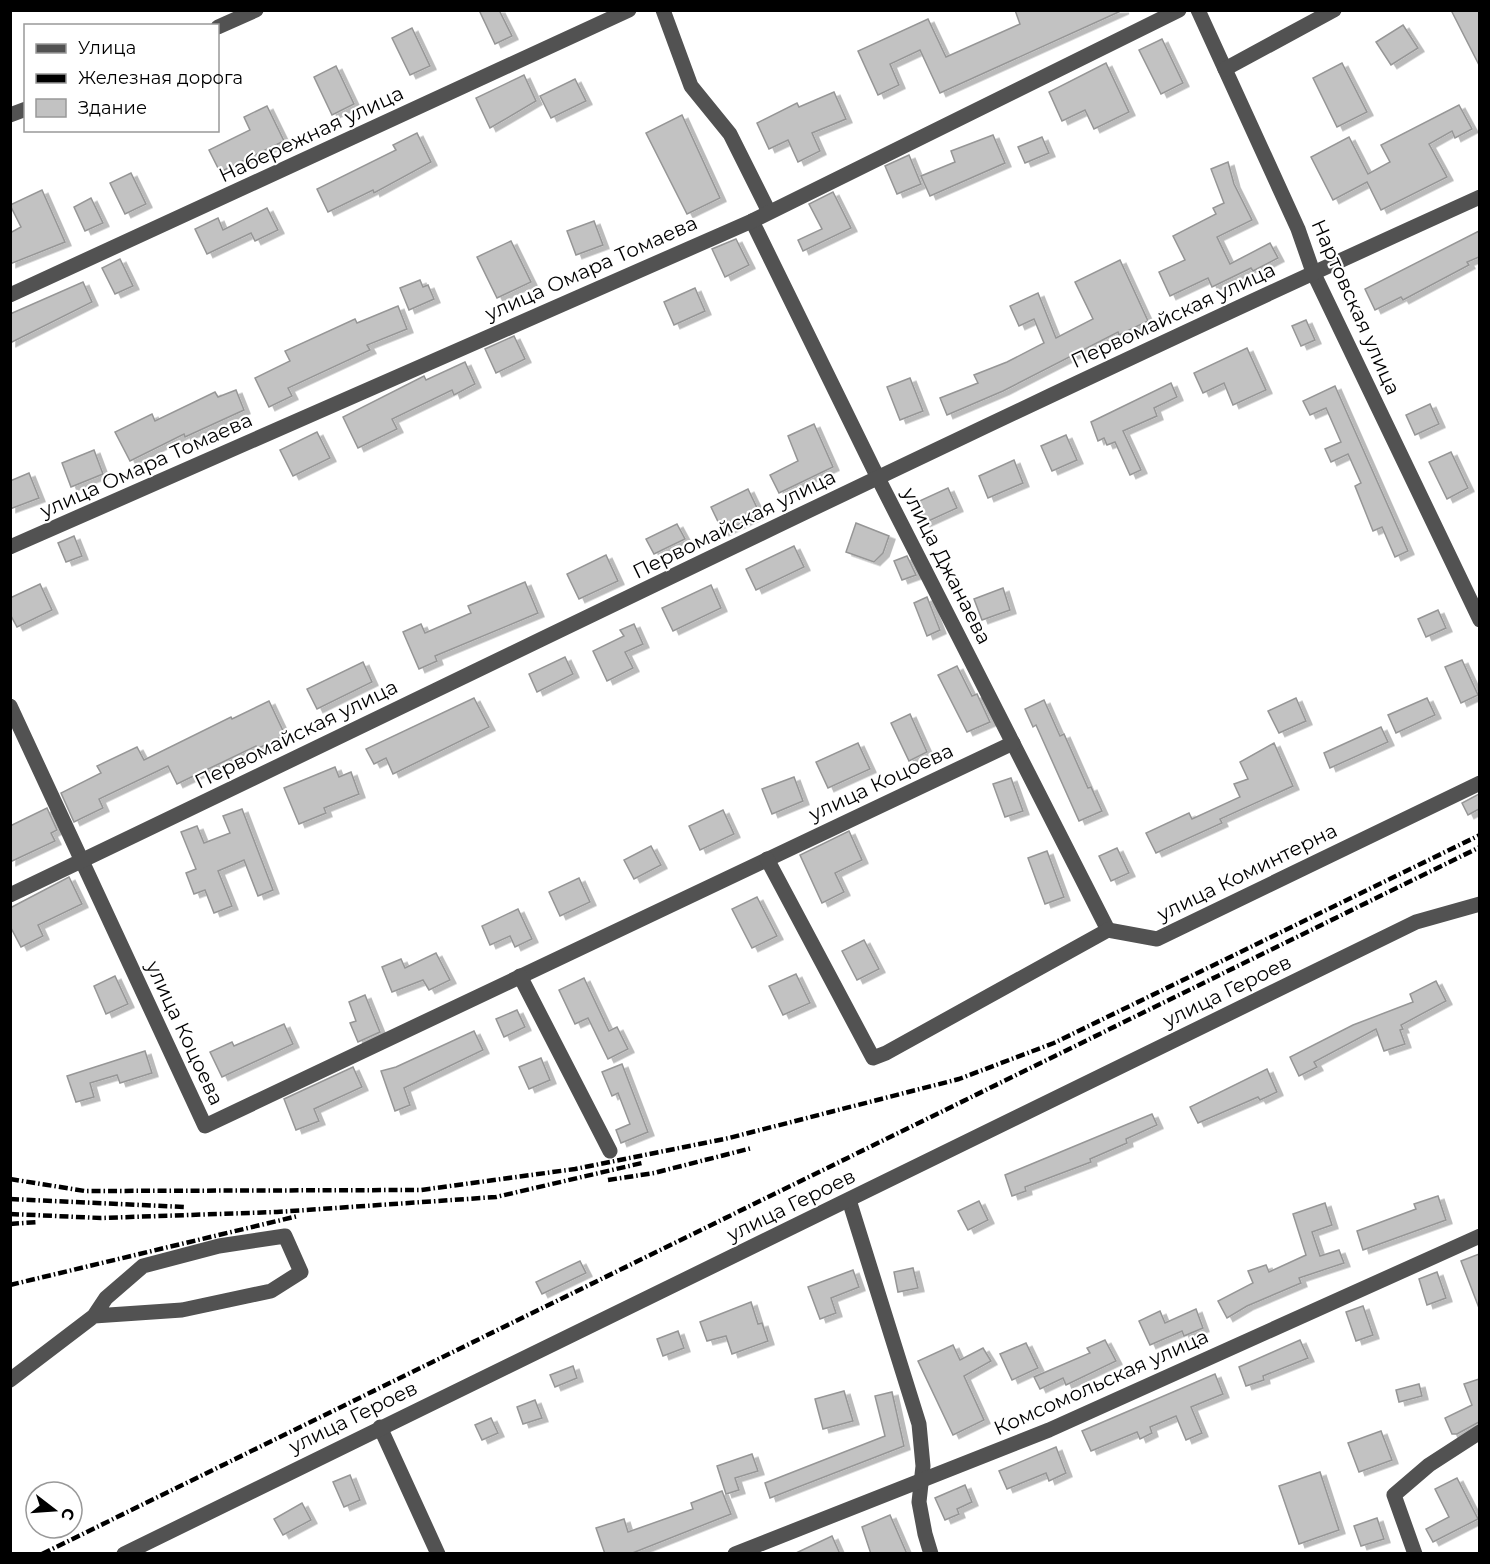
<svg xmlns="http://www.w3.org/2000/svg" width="1490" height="1564" viewBox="0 0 1490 1564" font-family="Montserrat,sans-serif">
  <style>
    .building { fill: #c2c2c2; stroke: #969696; stroke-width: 1.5; filter: url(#shadow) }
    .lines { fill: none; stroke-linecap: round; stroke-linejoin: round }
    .minor { stroke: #525252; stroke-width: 15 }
    .rail { stroke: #000; stroke-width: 4.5; stroke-dasharray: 9 3 1.5 3; stroke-linecap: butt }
    .labels { text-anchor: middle; stroke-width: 4.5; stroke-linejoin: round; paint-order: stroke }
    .street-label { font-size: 20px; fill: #000; stroke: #fff }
  </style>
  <defs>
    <filter id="shadow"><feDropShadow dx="6" dy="3.5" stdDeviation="0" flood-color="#0004"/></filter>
  </defs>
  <rect width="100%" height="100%" fill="#fff"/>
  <!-- building -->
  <g class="building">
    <path d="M479,10H499L512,36L495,44Z"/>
    <path d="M1015,10H1123L940,93L920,50L890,64L899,85L878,95L858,51L928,19L946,57L1020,24Z"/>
    <path d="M1451,10H1479V65Z"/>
    <path d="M1403,25L1418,48L1391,65L1376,42Z"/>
    <path d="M412,28L430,66L410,75L392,38Z"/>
    <path d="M1162,39L1183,83L1161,94L1139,50Z"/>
    <path d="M1106,63L1129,112L1094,129L1085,110L1062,121L1049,92Z"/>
    <path d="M1342,63L1367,112L1337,127L1313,78Z"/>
    <path d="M336,66L354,104L332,115L314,77Z"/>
    <path d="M524,75L536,101L490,128L476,98Z"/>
    <path d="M575,79L586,101L551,118L540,96Z"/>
    <path d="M834,92L846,119L812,133L820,151L798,162L788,140L769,149L757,123L797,103L799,107Z"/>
    <path d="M1459,105L1472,129L1455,138L1452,131L1429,144L1447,177L1381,210L1367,182L1333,200L1311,157L1349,137L1368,174L1390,162L1381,145Z"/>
    <path d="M267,106L284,141L220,172L209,150L250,130L244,117Z"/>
    <path d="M682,115L720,198L687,214L646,133Z"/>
    <path d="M417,133L431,162L374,193L373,190L328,212L317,189L396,150L393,145Z"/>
    <path d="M993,135L1005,163L930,196L921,176L955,162L951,151Z"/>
    <path d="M1042,137L1049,153L1025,163L1018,147Z"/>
    <path d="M909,155L921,184L897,194L885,166Z"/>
    <path d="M1228,162L1234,184L1252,220L1217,237L1230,264L1270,243L1278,258L1253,271L1251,268L1212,287L1208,278L1170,296L1159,272L1185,260L1173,236L1216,214L1213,208L1224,203L1211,169Z"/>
    <path d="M131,173L146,204L125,214L110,183Z"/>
    <path d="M42,190L65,242L10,264V233L21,227L10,205Z"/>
    <path d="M833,192L851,228L803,251L798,240L822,229L809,204Z"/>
    <path d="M91,198L103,223L85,231L74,207Z"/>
    <path d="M267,208L278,230L255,241L251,233L207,254L195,229L218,218L223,230Z"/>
    <path d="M594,221L603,245L576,255L567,231Z"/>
    <path d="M1479,231V257L1467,262L1469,265L1403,300L1401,297L1375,310L1365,289Z"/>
    <path d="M736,239L749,265L725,277L712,249Z"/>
    <path d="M511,241L531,282L497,298L477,257Z"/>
    <path d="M120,259L133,286L115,294L102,268Z"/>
    <path d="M1120,260L1148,321L1119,335L1118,332L1003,391L947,415L940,398L978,383L974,375L1007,362L1044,343L1034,319L1019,326L1010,306L1038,293L1056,338L1093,319L1075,282Z"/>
    <path d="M420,280L423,287L428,285L434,299L409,310L400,288Z"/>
    <path d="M83,282L92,302L10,343V314Z"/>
    <path d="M695,288L705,311L674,325L664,302Z"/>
    <path d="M398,306L407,329L367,345L370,350L288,388L292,396L269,407L255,378L290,361L285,351L355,319L357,323Z"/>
    <path d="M1306,320L1315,340L1301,346L1292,326Z"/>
    <path d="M514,336L525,359L496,373L485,349Z"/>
    <path d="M1247,348L1266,390L1233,405L1224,383L1203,393L1194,373Z"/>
    <path d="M465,362L475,384L454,395L452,390L392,419L397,429L358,448L343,417L424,376L426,380Z"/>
    <path d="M910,378L923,411L900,420L887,387Z"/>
    <path d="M1171,383L1177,397L1154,408L1157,416L1123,431L1141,470L1130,475L1115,442L1107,445L1104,438L1098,441L1091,422Z"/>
    <path d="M1335,386L1408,551L1395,557L1382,527L1373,531L1355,486L1361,483L1348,454L1331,462L1325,449L1341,442L1326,408L1310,415L1303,401Z"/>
    <path d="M236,390L244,410L185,437L184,434L130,461L115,432L152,414L155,421L215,392L218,397Z"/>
    <path d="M1430,404L1439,424L1415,435L1406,415Z"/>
    <path d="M814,424L833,467L779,493L770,475L798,461L788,436Z"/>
    <path d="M317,432L330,458L293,476L280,450Z"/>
    <path d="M1066,435L1077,460L1052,471L1041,446Z"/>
    <path d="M94,450L103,474L71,487L62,463Z"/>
    <path d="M1451,452L1468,488L1447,499L1429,462Z"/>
    <path d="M1014,460L1023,483L988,498L979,476Z"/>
    <path d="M29,473L39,498L10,509V481Z"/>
    <path d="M948,488L957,508L924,523L915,503Z"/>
    <path d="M748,489L760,514L723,532L711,507Z"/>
    <path d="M856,523L889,536L883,553L874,562L846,552Z"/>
    <path d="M677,524L685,539L654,554L646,539Z"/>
    <path d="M74,536L82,556L66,562L58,543Z"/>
    <path d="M794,546L804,567L756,590L746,569Z"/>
    <path d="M606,555L618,581L579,599L567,574Z"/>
    <path d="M907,556L916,575L902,580L894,561Z"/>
    <path d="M525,582L538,613L435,656L437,661L419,669L403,632L421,624L425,633L471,613L468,606Z"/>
    <path d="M40,584L52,610L17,627L10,614V598Z"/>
    <path d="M711,585L721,608L673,631L662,608Z"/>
    <path d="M1003,588L1010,610L982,620L974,599Z"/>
    <path d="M927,597L940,630L927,636L914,603Z"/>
    <path d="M1438,610L1446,628L1426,637L1418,619Z"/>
    <path d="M634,624L643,644L625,652L633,668L607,681L593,651L624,636L620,630Z"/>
    <path d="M565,657L573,674L537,692L529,674Z"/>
    <path d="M1462,660L1478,695L1461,703L1445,667Z"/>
    <path d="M363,662L372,682L317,709L307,689Z"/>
    <path d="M957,666L972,696L977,694L990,722L967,732L938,675Z"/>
    <path d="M474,698L489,727L393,774L386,758L374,764L366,749Z"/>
    <path d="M1296,698L1306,721L1279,733L1268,711Z"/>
    <path d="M1427,698L1435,715L1396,733L1388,715Z"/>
    <path d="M1044,700L1060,736L1064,734L1088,788L1091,787L1102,811L1079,821L1036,725L1033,727L1025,709Z"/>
    <path d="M269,701L285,735L257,749L256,746L177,784L168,766L99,799L103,808L74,822L61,793L101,773L97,766L137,747L144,760L231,717L232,719Z"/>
    <path d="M910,714L927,752L909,761L891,723Z"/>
    <path d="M1381,727L1388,742L1330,768L1324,753Z"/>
    <path d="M858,743L870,769L828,788L816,762Z"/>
    <path d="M1274,743L1293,786L1220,819L1222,823L1156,853L1146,833L1189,813L1192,819L1240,797L1234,784L1248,779L1240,762Z"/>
    <path d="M335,767L339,777L351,772L359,794L324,808L326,813L299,824L284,788Z"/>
    <path d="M794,777L803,801L772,814L762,789Z"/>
    <path d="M1011,778L1023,811L1005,817L993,784Z"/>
    <path d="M1479,794V809L1468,815L1462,803Z"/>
    <path d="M47,808L57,830L51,833L55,841L10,862V826Z"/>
    <path d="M242,809L273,890L258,896L244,860L218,871L232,906L214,913L205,890L194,894L186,873L196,869L181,832L197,826L204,843L230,833L223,816Z"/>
    <path d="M723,810L734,834L700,850L689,826Z"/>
    <path d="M849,831L862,860L835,873L844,892L822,903L800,855Z"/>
    <path d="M651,846L661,865L634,879L624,860Z"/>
    <path d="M1117,848L1129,873L1111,881L1099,856Z"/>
    <path d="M1047,851L1064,897L1045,904L1028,858Z"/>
    <path d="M69,877L82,904L38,925L43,936L21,947L10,926V908Z"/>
    <path d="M579,878L590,902L560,916L549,892Z"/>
    <path d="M757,897L777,936L752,948L732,909Z"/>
    <path d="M518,909L532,939L515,947L510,936L490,945L482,926Z"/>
    <path d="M864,940L879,969L857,980L842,951Z"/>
    <path d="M436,953L450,980L429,990L423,980L392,992L382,967L401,959L405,968Z"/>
    <path d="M796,974L810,1003L783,1015L769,986Z"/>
    <path d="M115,976L128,1004L106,1014L94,986Z"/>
    <path d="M584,978L609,1031L617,1027L628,1049L608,1059L588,1018L575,1024L559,990Z"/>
    <path d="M1436,981L1446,1001L1401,1025L1403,1029L1400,1030L1405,1044L1384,1051L1376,1029L1314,1062L1317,1067L1299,1076L1290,1057L1353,1025L1413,1002L1410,994Z"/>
    <path d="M365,995L380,1032L358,1042L350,1023L356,1021L349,1002Z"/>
    <path d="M517,1010L525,1027L504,1037L496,1019Z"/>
    <path d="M284,1024L293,1044L222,1077L210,1052L232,1042L234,1046Z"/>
    <path d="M474,1031L483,1050L404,1088L410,1105L395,1111L381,1071L396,1067Z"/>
    <path d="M145,1051L152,1073L120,1083L117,1075L90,1083L94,1097L76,1102L67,1076Z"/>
    <path d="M541,1058L550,1080L529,1089L519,1067Z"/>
    <path d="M622,1064L648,1132L621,1143L616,1130L630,1124L618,1093L612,1096L602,1072Z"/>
    <path d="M353,1067L362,1087L314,1109L319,1121L296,1130L284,1099Z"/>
    <path d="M1267,1069L1277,1092L1260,1100L1258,1097L1198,1123L1190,1107Z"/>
    <path d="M1152,1114L1157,1125L1126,1139L1127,1143L1090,1159L1091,1162L1025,1187L1026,1191L1012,1196L1005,1175Z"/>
    <path d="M1438,1196L1446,1220L1363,1250L1357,1231L1416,1209L1414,1204Z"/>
    <path d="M979,1201L988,1220L968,1230L958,1211Z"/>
    <path d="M1325,1203L1332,1225L1312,1232L1320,1256L1339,1250L1344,1263L1299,1278L1301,1283L1247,1306L1227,1318L1218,1301L1253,1283L1248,1271L1266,1265L1269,1272L1306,1255L1293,1214Z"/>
    <path d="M1479,1254V1308L1461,1261Z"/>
    <path d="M580,1261L586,1273L542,1294L536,1282Z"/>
    <path d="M913,1268L918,1288L898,1292L894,1272Z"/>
    <path d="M853,1270L859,1287L831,1298L836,1313L820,1319L808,1287Z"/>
    <path d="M1437,1272L1446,1298L1427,1305L1419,1279Z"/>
    <path d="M751,1302L758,1324L762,1323L768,1341L732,1354L726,1336L707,1341L700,1322Z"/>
    <path d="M1363,1306L1373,1335L1356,1341L1346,1312Z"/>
    <path d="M1196,1309L1203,1328L1184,1336L1182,1331L1150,1345L1139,1321L1160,1311L1165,1323Z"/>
    <path d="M678,1331L684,1348L663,1356L657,1339Z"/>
    <path d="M1105,1340L1116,1361L1066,1385L1063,1378L1040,1389L1034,1377L1090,1353L1087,1348Z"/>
    <path d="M1300,1340L1308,1358L1263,1376L1264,1380L1246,1386L1239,1367Z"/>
    <path d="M1026,1343L1038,1368L1012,1380L1000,1354Z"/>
    <path d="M953,1345L960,1360L983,1348L991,1361L964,1376L984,1420L953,1435L918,1361Z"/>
    <path d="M573,1366L577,1378L555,1387L550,1375Z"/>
    <path d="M1215,1374L1223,1394L1191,1407L1202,1433L1186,1440L1176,1416L1150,1427L1152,1433L1140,1439L1137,1432L1091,1451L1082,1431Z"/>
    <path d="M1479,1379V1422L1457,1434H1452L1445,1418L1472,1405L1464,1384Z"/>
    <path d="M1419,1384L1422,1396L1399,1402L1396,1390Z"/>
    <path d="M844,1391L853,1421L823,1429L815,1399Z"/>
    <path d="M892,1392L904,1446L770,1498L765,1483L885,1436L875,1396Z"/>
    <path d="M535,1400L542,1418L523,1424L517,1407Z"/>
    <path d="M491,1418L498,1433L482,1440L475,1425Z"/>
    <path d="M1381,1431L1392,1460L1359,1472L1348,1443Z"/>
    <path d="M1056,1447L1066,1473L1049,1481L1046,1473L1007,1489L999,1471Z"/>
    <path d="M752,1454L758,1471L735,1478L739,1490L726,1494L717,1466Z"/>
    <path d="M1320,1472L1339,1530L1299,1544L1279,1486Z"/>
    <path d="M350,1475L360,1500L344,1507L333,1482Z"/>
    <path d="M1457,1478L1478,1519L1433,1542L1426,1529L1449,1517L1435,1489Z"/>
    <path d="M965,1485L972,1502L957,1509L959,1514L945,1520L935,1498Z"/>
    <path d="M722,1491L731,1514L630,1554H605L596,1528L624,1519L628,1532L693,1509L691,1503Z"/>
    <path d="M302,1503L311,1520L283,1535L274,1519Z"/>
    <path d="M890,1515L907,1554H871L862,1527Z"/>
    <path d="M1377,1518L1384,1539L1361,1546L1354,1526Z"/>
    <path d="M832,1536L840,1554H794Z"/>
  </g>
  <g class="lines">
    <!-- minor -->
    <g class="minor">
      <path d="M663,10L691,86L730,134L769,212"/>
      <path d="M1198,10L1298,229L1313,272L1480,620"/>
      <path d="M218,27L256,10"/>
      <path d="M1225,69L1334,10"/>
      <path d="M10,115L26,109"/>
      <path d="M752,221L878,478L1108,930"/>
      <path d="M10,295L629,10"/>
      <path d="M10,547L752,221L1179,10"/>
      <path d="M10,706L205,1126L1013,743"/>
      <path d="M767,859L873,1058L886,1053L1108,930L1157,939L1480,783"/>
      <path d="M10,895C500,661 986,420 1480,197"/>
      <path d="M520,976L610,1151"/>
      <path d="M849,1200L919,1424L923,1466L919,1502L925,1534L931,1554"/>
      <path d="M10,1380L94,1316L106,1298L143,1266L219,1246L285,1236L301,1272L271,1291L182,1310L94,1316"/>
      <path d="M380,1427L438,1554"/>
      <path d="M124,1554L1416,922L1480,904"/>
      <path d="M735,1554L1049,1430L1480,1236"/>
      <path d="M1415,1554L1394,1495L1429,1465L1480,1432"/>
    </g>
    <!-- rail -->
    <g class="rail">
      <path d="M10,1179L85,1191L421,1190L575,1169L729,1138L959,1079L1054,1043L1480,835"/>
      <path d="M608,1180L654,1173L752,1148"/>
      <path d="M10,1199L184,1207"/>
      <path d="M10,1214L101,1218L277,1212L496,1197L642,1163"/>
      <path d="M10,1224L38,1222"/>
      <path d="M10,1285L298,1216"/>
      <path d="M42,1554L1480,847"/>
    </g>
  </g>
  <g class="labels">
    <!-- street labels -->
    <g class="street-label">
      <text transform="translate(311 134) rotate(-25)" y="7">Набережная улица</text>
      <text transform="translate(591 268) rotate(-24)" y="7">улица Омара Томаева</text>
      <text transform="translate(1356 307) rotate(66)" y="7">Нартовская улица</text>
      <text transform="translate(1173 315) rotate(-25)" y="7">Первомайская улица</text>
      <text transform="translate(146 465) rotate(-24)" y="7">улица Омара Томаева</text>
      <text transform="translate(734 524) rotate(-26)" y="7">Первомайская улица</text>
      <text transform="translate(947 566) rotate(63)" y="7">улица Джанаева</text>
      <text transform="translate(296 734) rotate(-26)" y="7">Первомайская улица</text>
      <text transform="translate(881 782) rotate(-25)" y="7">улица Коцоева</text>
      <text transform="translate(1247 872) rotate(-26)" y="7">улица Коминтерна</text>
      <text transform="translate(1227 991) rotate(-26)" y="7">улица Героев</text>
      <text transform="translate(185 1033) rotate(65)" y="7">улица Коцоева</text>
      <text transform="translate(791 1205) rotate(-26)" y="7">улица Героев</text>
      <text transform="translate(1101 1382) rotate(-24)" y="7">Комсомольская улица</text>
      <text transform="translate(353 1417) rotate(-26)" y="7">улица Героев</text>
    </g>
  </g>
  <!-- border -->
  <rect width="1490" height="1564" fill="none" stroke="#000000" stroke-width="24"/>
  <!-- legend -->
  <rect x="24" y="24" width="195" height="108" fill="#ffffff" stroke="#999999" stroke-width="1.5"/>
  <rect x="36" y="44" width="30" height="9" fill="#525252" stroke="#999999" stroke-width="1.5"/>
  <text x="78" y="54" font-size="18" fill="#000000">Улица</text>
  <rect x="36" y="74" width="30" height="9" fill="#000000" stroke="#999999" stroke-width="1.5"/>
  <text x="78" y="84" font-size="18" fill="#000000">Железная дорога</text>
  <rect x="36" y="99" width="30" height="18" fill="#c2c2c2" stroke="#999999" stroke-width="1.5"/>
  <text x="78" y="114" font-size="18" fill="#000000">Здание</text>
  <!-- north arrow -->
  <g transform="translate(54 1510) rotate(107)"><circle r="28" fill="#ffffff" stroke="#999999" stroke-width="1.5"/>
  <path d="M0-4.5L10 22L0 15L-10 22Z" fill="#000000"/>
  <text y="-9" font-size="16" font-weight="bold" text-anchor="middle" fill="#000000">С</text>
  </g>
</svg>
